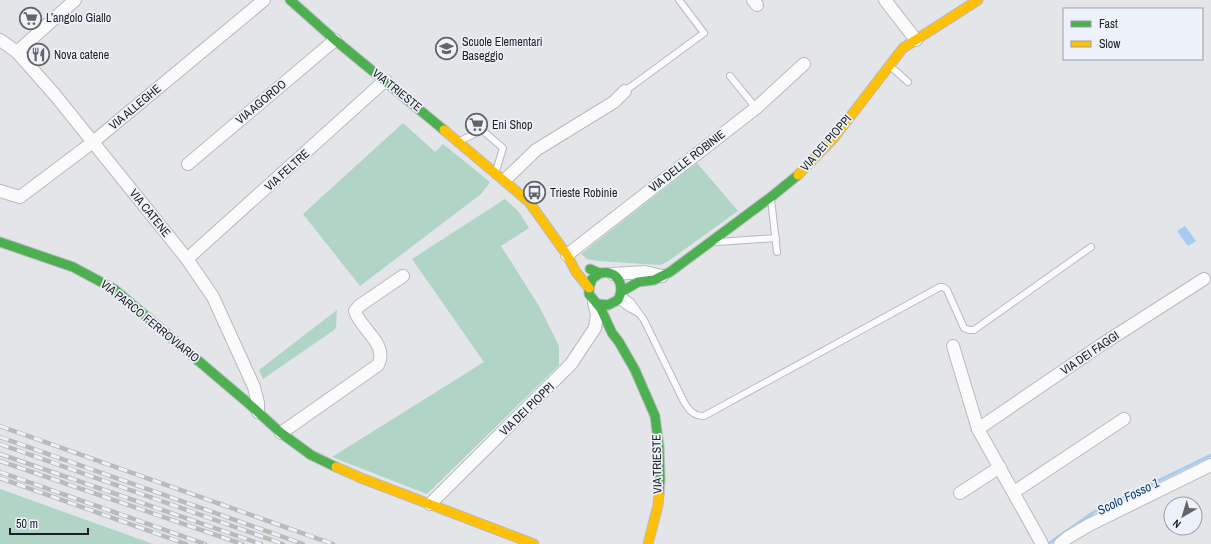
<svg xmlns="http://www.w3.org/2000/svg" width="1211" height="544" viewBox="0 0 1211 544" font-family="'Archivo Narrow',sans-serif">
  <style>
    .green { fill: #b0d4c5 }
    .water { fill: #a8cbf1 }
    .lines { fill: none; stroke-linecap: round; stroke-linejoin: round }
    .stream { stroke: #a8cbf1; stroke-width: 3 }
    .lane-casing { stroke: #b9babd; stroke-width: 8 }
    .street-casing { stroke: #b9babd; stroke-width: 14 }
    .fast-casing { stroke: #b9babd; stroke-width: 11 }
    .slow-casing { stroke: #b9babd; stroke-width: 11 }
    .lane { stroke: #fbfbfc; stroke-width: 6 }
    .street { stroke: #fbfbfc; stroke-width: 12 }
    .fast { stroke: #4caf50; stroke-width: 9 }
    .slow { stroke: #ffc107; stroke-width: 9 }
    .rail-casing { stroke: #b9baba; stroke-width: 4.5 }
    .rail { stroke: #edf1f9; stroke-width: 3; stroke-dasharray: 9; stroke-linecap: butt }
    .labels { text-anchor: middle; stroke-width: 3.5; stroke-linejoin: round; paint-order: stroke }
    .poi-label { font-size: 12px; fill: #1d1f22; stroke: #edf1f9; text-anchor: start }
    .street-label { font-size: 12px; fill: #1d1f22; stroke: #edf1f9 }
    .water-label { font-size: 13px; font-style: italic; fill: #15436d; stroke: #edf1f9 }
  </style>
  <rect width="100%" height="100%" fill="#e3e5e9"/>
  <!-- green -->
  <g class="green">
    <path d="M403,123L435,152L443,144L490,182L481,194L360,286L303,214Z"/>
    <path d="M697,163L738,211L667,262L660,265L598,261L587,259L581,254Z"/>
    <path d="M505,199L519,212L529,228L501,246L539,306L559,346V365L427,494L332,457L484,362L412,259Z"/>
    <path d="M337,310L336,327L334,330L263,379L259,370Z"/>
    <path d="M0,489L153,544H0Z"/>
  </g>
  <!-- water -->
  <path class="water" d="M1185,226L1196,241L1188,246L1177,231Z"/>
  <g class="lines">
    <!-- stream -->
    <path class="stream" d="M1048,544L1094,512L1211,455"/>
    <defs>
      <g id="lane">
        <path d="M890,66L908,82"/>
        <path d="M730,76L756,108"/>
        <path d="M625,91L704,33L679,0"/>
        <path d="M460,141L482,130L503,148L496,171"/>
        <path d="M771,199L777,252"/>
        <path d="M718,242L776,238"/>
        <path d="M621,294L631,302L644,320L684,402C689,410 693,416 704,416L940,287H943L947,290L964,328L969,330H974L1091,247"/>
        <path d="M618,300L629,308L638,313"/>
      </g>
      <g id="street">
        <path d="M753,0L757,5"/>
        <path d="M885,0L916,40"/>
        <path d="M0,40L17,52L55,95L187,259L213,297L254,387L258,403V412"/>
        <path d="M17,52L75,0"/>
        <path d="M188,164L335,40"/>
        <path d="M505,180L536,150L614,102L625,91"/>
        <path d="M0,191L20,197L93,142L264,0"/>
        <path d="M567,255L756,108L804,64"/>
        <path d="M187,259L380,85L386,81"/>
        <path d="M613,274L645,272L662,276"/>
        <path d="M953,346L978,429"/>
        <path d="M281,433L378,365C389,344 360,329 355,311L359,306L403,276"/>
        <path d="M1014,492L1124,419"/>
        <path d="M960,493L1000,467"/>
        <path d="M430,504L571,364L595,328L597,314L594,303"/>
        <path d="M1042,544L978,429L1101,345L1204,279"/>
        <path d="M1060,544L1067,538L1089,525L1211,465"/>
      </g>
      <g id="fast">
        <path d="M290,0L335,40L444,130"/>
        <path d="M0,242L73,267L114,289L248,403L281,433L311,455L336,467"/>
        <path d="M590,269C593,270 596,272 599,273C603,273 606,272 609,273C622,276 623,290 618,300L608,305L598,304"/>
        <path d="M600,273L592,279L589,288V294L601,309L612,333L619,342L635,370L655,416L659,447L660,479L659,494"/>
        <path d="M621,292L638,282L654,280L670,272L771,197L798,175"/>
      </g>
      <g id="slow">
        <path d="M444,130L529,202L567,255L576,272L589,288"/>
        <path d="M798,175L833,139L903,48L978,0"/>
        <path d="M336,467L361,478L534,544"/>
        <path d="M648,544L658,505L659,494"/>
      </g>
    </defs>
    <!-- lane casing -->
    <use href="#lane" class="lane-casing"/>
    <!-- street casing -->
    <use href="#street" class="street-casing"/>
    <!-- fast casing -->
    <use href="#fast" class="fast-casing"/>
    <!-- slow casing -->
    <use href="#slow" class="slow-casing"/>
    <!-- lane -->
    <use href="#lane" class="lane"/>
    <!-- street -->
    <use href="#street" class="street"/>
    <!-- fast -->
    <use href="#fast" class="fast"/>
    <!-- slow -->
    <use href="#slow" class="slow"/>
    <defs>
      <g id="rail">
        <path d="M0,426L333,544"/>
        <path d="M0,437L303,544"/>
        <path d="M0,444L283,544"/>
        <path d="M0,454L261,544"/>
        <path d="M0,461L242,544"/>
        <path d="M0,472L205,544"/>
        <path d="M0,478L186,544"/>
      </g>
    </defs>
    <!-- rail casing -->
    <use href="#rail" class="rail-casing"/>
    <!-- rail -->
    <use href="#rail" class="rail"/>
  </g>
  <!-- icons -->
  <defs>
    <symbol id="supermarket-ring" viewBox="-11 -11 22 22"><circle r="9.5" fill="#edf1f9" stroke="#626468" stroke-width="1.5"/><path d="M-6-5.5h2.5l.6 2H6L4.5 2H-2.5L-4.4-4H-6ZM-1.5 3.2a1.3 1.3 0 1 0 .1 0ZM3 3.2a1.3 1.3 0 1 0 .1 0Z" fill="#626468"/></symbol>
    <symbol id="school-ring" viewBox="-11 -11 22 22"><circle r="9.5" fill="#edf1f9" stroke="#626468" stroke-width="1.5"/><path d="M0-5L7-2L0 1L-7-2ZM-4 1L0 2.5L4 1V4Q0 6-4 4Z" fill="#626468"/></symbol>
    <symbol id="restaurant-ring" viewBox="-11 -11 22 22"><circle r="9.5" fill="#edf1f9" stroke="#626468" stroke-width="1.5"/><path d="M-5-6h1v4h1v-4h1v4h1v-4h1v5L-1.5 .5V6h-2V.5L-5-1ZM5-6V6H3V1.5H1.5Q1.5-4 5-6Z" fill="#626468"/></symbol>
    <symbol id="bus-ring" viewBox="-11 -11 22 22"><circle r="9.5" fill="#edf1f9" stroke="#626468" stroke-width="1.5"/><path d="M-5-6H5V4H4V6H2V4H-2V6H-4V4H-5ZM-3.5-4V0h7V-4ZM-3.5 1.2v1.5H-2V1.2ZM2 1.2v1.5H3.5V1.2Z" fill="#626468"/></symbol>
  </defs>
  <g fill-rule="evenodd">
    <use href="#supermarket-ring" x="18" y="6" width="25" height="25"/>
    <use href="#school-ring" x="434" y="36" width="25" height="25"/>
    <use href="#restaurant-ring" x="26" y="42" width="25" height="25"/>
    <use href="#supermarket-ring" x="464" y="112" width="25" height="25"/>
    <use href="#bus-ring" x="522" y="180" width="25" height="25"/>
  </g>
  <g class="labels">
    <!-- poi labels -->
    <g class="poi-label">
      <text x="46" y="22">L’angolo Giallo</text>
      <text x="462" y="46">Scuole Elementari<tspan x="462" dy="14">Baseggio</tspan></text>
      <text x="54" y="59">Nova catene</text>
      <text x="492" y="129">Eni Shop</text>
      <text x="550" y="197">Trieste Robinie</text>
    </g>
    <!-- street labels -->
    <g class="street-label">
      <text transform="translate(397 90) rotate(39)" y="4">VIA TRIESTE</text>
      <text transform="translate(261 102) rotate(-40)" y="4">VIA AGORDO</text>
      <text transform="translate(135 107) rotate(-40)" y="4">VIA ALLEGHE</text>
      <text transform="translate(826 143) rotate(-49)" y="4">VIA DEI PIOPPI</text>
      <text transform="translate(687 161) rotate(-38)" y="4">VIA DELLE ROBINIE</text>
      <text transform="translate(287 170) rotate(-42)" y="4">VIA FELTRE</text>
      <text transform="translate(150 213) rotate(51)" y="4">VIA CATENE</text>
      <text transform="translate(150 321) rotate(39)" y="4">VIA PARCO FERROVIARIO</text>
      <text transform="translate(1090 353) rotate(-34)" y="4">VIA DEI FAGGI</text>
      <text transform="translate(527 409) rotate(-44)" y="4">VIA DEI PIOPPI</text>
      <text transform="translate(657 464) rotate(-91)" y="4">VIA TRIESTE</text>
    </g>
    <!-- water labels -->
    <g class="water-label">
      <text transform="translate(1128 496) rotate(-26)" y="5">Scolo Fosso 1</text>
    </g>
  </g>
  <!-- legend -->
  <rect x="1063" y="8" width="140" height="52" fill="#edf1f9" stroke="#9a9da3"/>
  <rect x="1071" y="21" width="20" height="6" fill="#4caf50" stroke="#9a9da3"/>
  <text x="1099" y="28" font-size="12" fill="#1d1f22">Fast</text>
  <rect x="1071" y="41" width="20" height="6" fill="#ffc107" stroke="#9a9da3"/>
  <text x="1099" y="48" font-size="12" fill="#1d1f22">Slow</text>
  <!-- north arrow -->
  <g transform="translate(1183 516) rotate(218)"><circle r="19" fill="#edf1f9" stroke="#9a9da3"/>
  <path d="M0-3L7 15L0 10L-7 15Z" fill="#626468"/>
  <text y="-6" font-size="11" font-weight="bold" text-anchor="middle" fill="#1d1f22">N</text>
  </g>
  <!-- scale -->
  <path d="M10 528v6h78v-6" fill="none" stroke="#1d1f22" stroke-width="2"/>
  <text x="16" y="528" font-size="12" fill="#1d1f22" stroke="#edf1f9" stroke-width="3" paint-order="stroke">50 m</text>
</svg>
